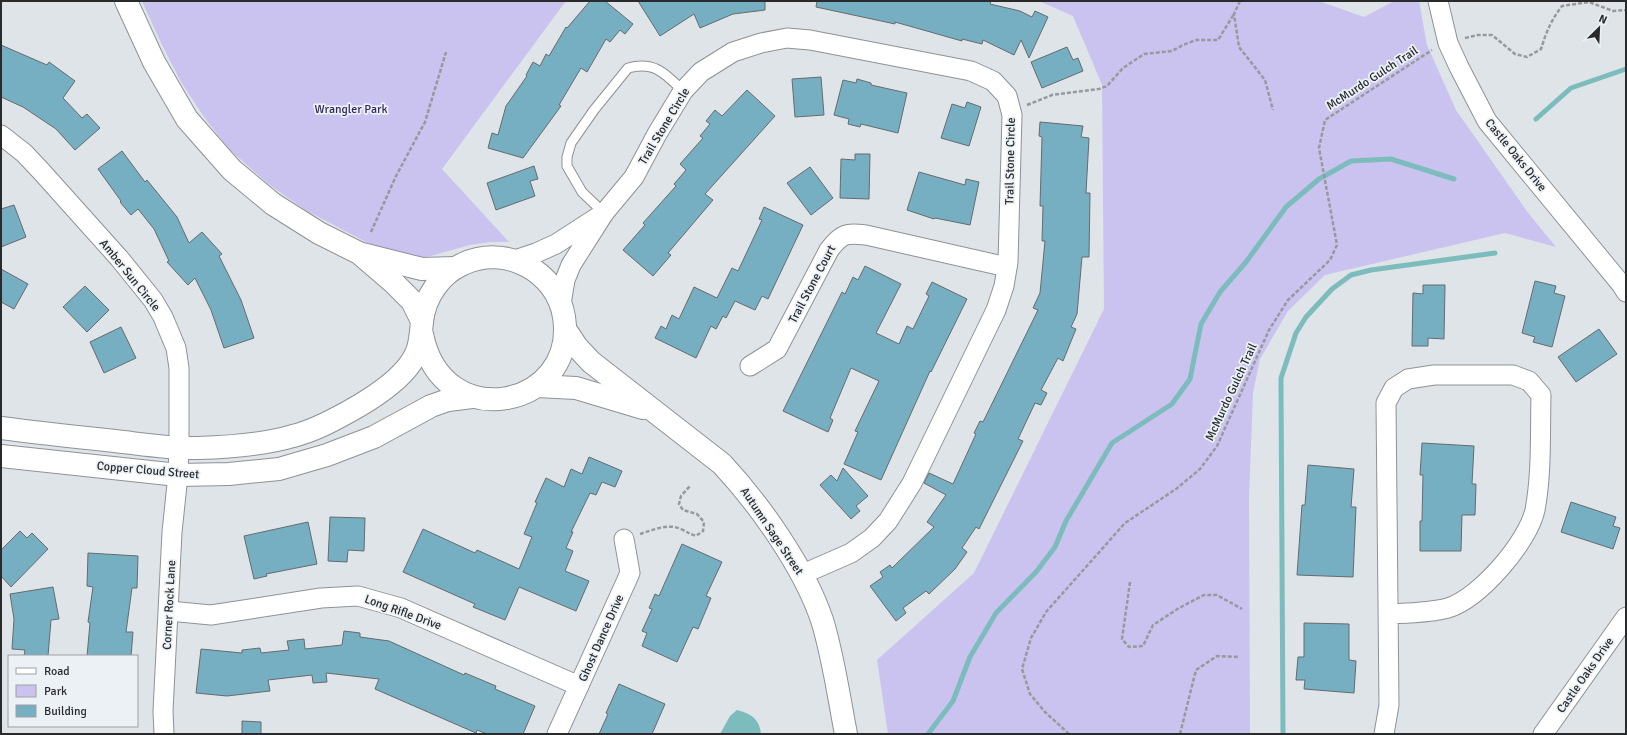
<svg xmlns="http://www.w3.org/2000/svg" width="1627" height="735" viewBox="0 0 1627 735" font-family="Signika,sans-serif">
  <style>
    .green { fill: #cbc3ef }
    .water { fill: #7cbcbd }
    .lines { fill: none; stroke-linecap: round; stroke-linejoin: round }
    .stream { stroke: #7cbcbd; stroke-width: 5 }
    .building { fill: #76afc2; stroke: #656b6e }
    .lane-casing { stroke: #8e9297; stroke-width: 11 }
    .street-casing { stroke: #8e9297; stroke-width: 21 }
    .secondary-casing { stroke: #8e9297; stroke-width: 24 }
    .path { stroke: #969a9d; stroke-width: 2.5; stroke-dasharray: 4 2; stroke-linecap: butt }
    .lane { stroke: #fff; stroke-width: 9 }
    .street { stroke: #fff; stroke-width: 19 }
    .secondary { stroke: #fff; stroke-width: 22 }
    .labels { text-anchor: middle; stroke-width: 3.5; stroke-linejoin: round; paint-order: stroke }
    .street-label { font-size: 12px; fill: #282a2b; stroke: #ecf1f6 }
    .park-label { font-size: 12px; fill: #36265e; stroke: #ecf1f6 }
  </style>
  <rect width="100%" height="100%" fill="#dee4e8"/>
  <!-- green -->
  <g class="green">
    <path d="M142,1H567L563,5L442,169L509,242H490L470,245L423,258L391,255L307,211L267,183L229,149L204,117L181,82L161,43Z"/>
    <path d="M1039,1H1319L1364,17L1394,1H1419L1427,45L1456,110L1529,214L1556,247L1505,233L1325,275L1288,311L1260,359L1253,393L1249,497L1250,734H888L877,660L974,573L1104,309L1102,85L1073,16Z"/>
  </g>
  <!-- water -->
  <path class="water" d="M737,710C751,714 759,718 761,734H720L730,716Z"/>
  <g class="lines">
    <!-- stream -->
    <g class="stream">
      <path d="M1536,119L1571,88L1626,69"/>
      <path d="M928,734L953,701L970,657L996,613L1036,572L1055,547L1066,521L1112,443L1172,404L1190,379L1201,324L1220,292L1246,262L1286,207L1319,179L1351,161L1391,159L1454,179"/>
      <path d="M1283,734L1281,385V378L1296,333L1306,317L1332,289L1351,275L1371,270L1495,253"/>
    </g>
  </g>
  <!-- building -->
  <g class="building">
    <path d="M590,1H605L633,24L625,34L620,30L610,42L606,39L587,72L581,68L559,105L561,106L523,158L488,148L492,133L498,135L506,106L527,76L526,75L533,62L540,66L546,54L549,56L566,27L567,28Z"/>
    <path d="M638,1H765V10L733,14L700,28L694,14L660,36Z"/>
    <path d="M817,1H991L990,4L1020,11L1032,17L1035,11L1048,17L1029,58L1021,40L1014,55L983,40L982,44L962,39V41L895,22V24L816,7Z"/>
    <path d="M1,45L47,65L49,62L75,81L63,98L82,118L87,114L100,128L75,150L56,129L23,107L1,97Z"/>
    <path d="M1067,47L1073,60L1078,58L1083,71L1042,88L1031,62Z"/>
    <path d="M821,77L824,115L795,117L792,79Z"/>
    <path d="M857,79L871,83V85L907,93L898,133L861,124L860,127L848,124L849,119L834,115L843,80L856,83Z"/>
    <path d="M747,90L775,116L705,194L713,200L668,253L671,255L653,276L623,250L645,225L643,223L676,186L674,184L686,170L680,164L703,138L700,136L710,124L706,121L715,110L722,116Z"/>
    <path d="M967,102L981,107L969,146L941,138L952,104L965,108Z"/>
    <path d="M1040,122L1083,126L1081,137L1089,138L1086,193H1090L1089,257H1082L1077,314L1071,327L1076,329L1063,361L1058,358L1041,390L1047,393L1041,405L1035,403L1018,439L1023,441L979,529L976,527L962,548L967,552L955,569L929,594L926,591L903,608L906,613L896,621L870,586L883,577L880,572L890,565L892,568L934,527L927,522L946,495L924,483L929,473L953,484L976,434L974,433L980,421L983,422L1038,310L1033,308L1040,293L1045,241H1042L1043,206H1040L1042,137L1039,136Z"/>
    <path d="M122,151L145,182L147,180L177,217L189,243L202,232L222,254L219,256L241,300L254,338L224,348L211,310L195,278L188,285L167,262L169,261L154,229L138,209L131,215L120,202L121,201L98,169Z"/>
    <path d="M855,154H870L869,199L840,198L841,159L855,160Z"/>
    <path d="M534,166L538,179L530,181L535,196L496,210L487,183Z"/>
    <path d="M810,167L833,198L811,215L787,183Z"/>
    <path d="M919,172L965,185L966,179L979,182L970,225L935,218L934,219L907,210Z"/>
    <path d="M14,205L26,237L1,247V209Z"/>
    <path d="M764,207L803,225L768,299L762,296L755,310L735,301L726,318L723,316L716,329L711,326L696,358L655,338L661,326L666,329L672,315L679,319L694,287L717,298L732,268L738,271L762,220L759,219Z"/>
    <path d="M865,266L901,284L876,333L899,344L907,326L913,329L929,296L926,294L932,282L967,299L931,372L930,371L881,480L844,464L858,432L855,431L879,381L851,368L830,418L833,420L828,432L783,411L842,292L845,294L853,277L858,280Z"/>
    <path d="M1,269L28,284L14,309L1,302Z"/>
    <path d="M1535,281L1556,286L1554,293L1565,296L1552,347L1533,342L1535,337L1522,333Z"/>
    <path d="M1423,285H1445L1444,339L1428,338V346H1412L1413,293L1423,294Z"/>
    <path d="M85,286L109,310L87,332L63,307Z"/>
    <path d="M121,327L136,358L104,373L90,342Z"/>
    <path d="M1599,329L1617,354L1576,382L1558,357Z"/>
    <path d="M1422,443L1474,446L1472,484H1476L1475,515H1462L1461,551H1420V521H1422L1423,475H1420Z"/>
    <path d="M589,457L622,471L615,487L602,482L596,495L590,493L571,532H573L566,548L573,551L565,571L589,581L576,611L519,587L505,620L473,607L475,604L403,572L423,529L475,553L477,550L519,569L532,537L524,534L537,503L535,502L546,478L564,487L571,469L582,474Z"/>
    <path d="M1308,465L1354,469L1351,507H1356L1353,577L1297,575L1302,505H1305Z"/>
    <path d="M843,468L868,496L856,506L860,511L851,519L820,485L831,475L837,481Z"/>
    <path d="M1571,502L1616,517L1613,526L1620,528L1613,549L1561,532Z"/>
    <path d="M330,517L365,518L364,551L348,550L347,562L328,561Z"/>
    <path d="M308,522L317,564L266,574L267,576L254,579L244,536Z"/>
    <path d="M20,531L27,538L32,533L48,549L11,587L1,576V550Z"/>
    <path d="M682,544L722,562L706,596L711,598L698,629L693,627L677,662L642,646L647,633L642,631L652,609L649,608L655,594L659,596Z"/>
    <path d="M88,553L138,556L137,588H132L126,632H133L131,656H87L90,623L88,622L93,587L87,586Z"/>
    <path d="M53,587L59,619L51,620L48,656H24L25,650L12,649L14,619L10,594Z"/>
    <path d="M1304,623L1349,624V660L1356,661L1354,693L1304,689L1305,680H1296L1298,657H1304Z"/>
    <path d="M344,631L360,633V637L389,641L464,675L465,673L496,686L495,689L535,706L523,734H487L477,730L476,733L375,689L379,679L326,673L327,682L313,683L312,675L268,680L270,691L227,696L196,693L201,649L242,653V650L260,648L261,653L289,650L287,641L304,639L305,649L342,645Z"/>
    <path d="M619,684L665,704L652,734H599L608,714L606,713Z"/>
    <path d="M242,721L261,722V734H242Z"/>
  </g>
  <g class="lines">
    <defs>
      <path id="lane" d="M604,213L582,192L567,166V157L571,143L594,110L628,68C654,61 665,73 683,91"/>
      <g id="street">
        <path d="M1438,1L1448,43L1459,67L1487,121L1621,284L1626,292"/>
        <path d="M1,135L24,153L41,171L119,258L153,300L163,317L176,348L179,368V447L178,475L172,532L163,711L164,734"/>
        <path d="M604,213L634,177L657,134L683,91L701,72L733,52L761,43L787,38L810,40L971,71L993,81L1007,96L1012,115L1008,262L1004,286L996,310L912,483L888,521L872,538L851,553L803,574"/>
        <path d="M515,260L536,253L556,244L604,213L571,265L565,280L561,304"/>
        <path d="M750,366L777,349L829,250C842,233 846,233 866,235L1007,267"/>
        <path d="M169,611L211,615L321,598L358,596L401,608L579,686"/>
        <path d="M557,734L630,573L624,539"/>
        <path d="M1384,734L1389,705L1386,403L1394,388L1408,379L1434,375H1513L1529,381L1541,395C1540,433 1542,472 1535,510C1528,542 1480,598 1448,608C1429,613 1408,613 1388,614"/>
        <path d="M1543,734L1626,617"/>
      </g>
      <g id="secondary">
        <path d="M126,1L154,62L187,119L232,170L273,204L319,233L359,253L394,283L412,301L422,321"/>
        <path d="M362,254L422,269L455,268"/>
        <path d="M565,329L577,347L591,362L722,464C760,505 804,567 822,620C833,655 839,698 846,734"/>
        <path d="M537,386L576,388L643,408"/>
        <path d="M1,428C39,433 77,437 115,441C142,444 171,449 198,448C229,447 263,445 293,436C313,431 330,422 348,412C368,401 392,386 407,368C420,352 420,342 422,321C425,297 440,274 463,264C505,244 557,271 564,317C578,408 442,437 422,334"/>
        <path d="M1,456L178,475L229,474L279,469L327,455L374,437L431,406L448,400L472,397"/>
      </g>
    </defs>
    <!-- lane casing -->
    <use href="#lane" class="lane-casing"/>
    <!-- street casing -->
    <use href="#street" class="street-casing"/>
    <!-- secondary casing -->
    <use href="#secondary" class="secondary-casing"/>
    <!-- path -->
    <g class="path">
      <path d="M1240,1L1234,14L1239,47L1265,80L1273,110"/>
      <path d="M1465,38L1478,35H1492L1515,54L1527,57L1541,49C1546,33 1551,20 1562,6L1589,2L1613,11L1626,10"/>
      <path d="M1027,105L1052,95L1099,89L1107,86L1123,68L1144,54L1172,51L1183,45L1196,40H1218L1234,14"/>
      <path d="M371,232L396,176L425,122L446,52"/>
      <path d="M640,534C653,530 668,523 681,529C687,532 690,534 696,536L703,531L704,522L697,514L683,510L679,504L681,496L690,486"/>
      <path d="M1130,582L1122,639L1129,647L1143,646L1153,625L1179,608L1204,595H1217L1242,609"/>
      <path d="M1069,734L1045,712L1030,694L1022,669L1031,638L1046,612L1125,523L1176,489L1200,469L1217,446L1269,330L1288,300L1330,260L1337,245L1319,148L1325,120L1432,50"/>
      <path d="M1180,734L1196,670L1217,656L1238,657"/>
    </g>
    <!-- lane -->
    <use href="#lane" class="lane"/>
    <!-- street -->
    <use href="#street" class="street"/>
    <!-- secondary -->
    <use href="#secondary" class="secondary"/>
  </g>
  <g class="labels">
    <!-- street labels -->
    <g class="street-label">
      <text transform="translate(1372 78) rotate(-33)" y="4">McMurdo Gulch Trail</text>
      <text transform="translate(664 126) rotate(-59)" y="4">Trail Stone Circle</text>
      <text transform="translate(1516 155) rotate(51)" y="4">Castle Oaks Drive</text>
      <text transform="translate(1010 161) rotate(-89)" y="4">Trail Stone Circle</text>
      <text transform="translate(130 275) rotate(51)" y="4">Amber Sun Circle</text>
      <text transform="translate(812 284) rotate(-62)" y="4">Trail Stone Court</text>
      <text transform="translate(1231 392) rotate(-65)" y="4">McMurdo Gulch Trail</text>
      <text transform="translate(148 470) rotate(5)" y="4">Copper Cloud Street</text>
      <text transform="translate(772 531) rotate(56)" y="4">Autumn Sage Street</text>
      <text transform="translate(169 605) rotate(-87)" y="4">Corner Rock Lane</text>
      <text transform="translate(403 612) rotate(20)" y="4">Long Rifle Drive</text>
      <text transform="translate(601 638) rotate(-66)" y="4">Ghost Dance Drive</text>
      <text transform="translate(1585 675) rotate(-55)" y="4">Castle Oaks Drive</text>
    </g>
    <!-- park labels -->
    <g class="park-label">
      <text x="351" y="113">Wrangler Park</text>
    </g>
  </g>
  <!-- border -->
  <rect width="1627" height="735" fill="none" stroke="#282a2b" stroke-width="4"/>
  <!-- legend -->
  <rect x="8" y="655" width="130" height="72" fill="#ecf1f6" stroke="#9ea1a5"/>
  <rect x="16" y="668" width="20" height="6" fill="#ffffff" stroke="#9ea1a5"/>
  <text x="44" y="675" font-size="12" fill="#282a2b">Road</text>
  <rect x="16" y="685" width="20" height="12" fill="#cbc3ef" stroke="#9ea1a5"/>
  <text x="44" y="695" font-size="12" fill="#282a2b">Park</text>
  <rect x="16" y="705" width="20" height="12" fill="#76afc2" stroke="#9ea1a5"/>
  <text x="44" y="715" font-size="12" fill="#282a2b">Building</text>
  <!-- north arrow -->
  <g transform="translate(1599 28) rotate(24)" stroke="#ecf1f6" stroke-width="3" paint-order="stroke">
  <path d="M0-3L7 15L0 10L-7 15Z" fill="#282a2b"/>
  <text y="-6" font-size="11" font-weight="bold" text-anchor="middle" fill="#282a2b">N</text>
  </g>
</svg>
